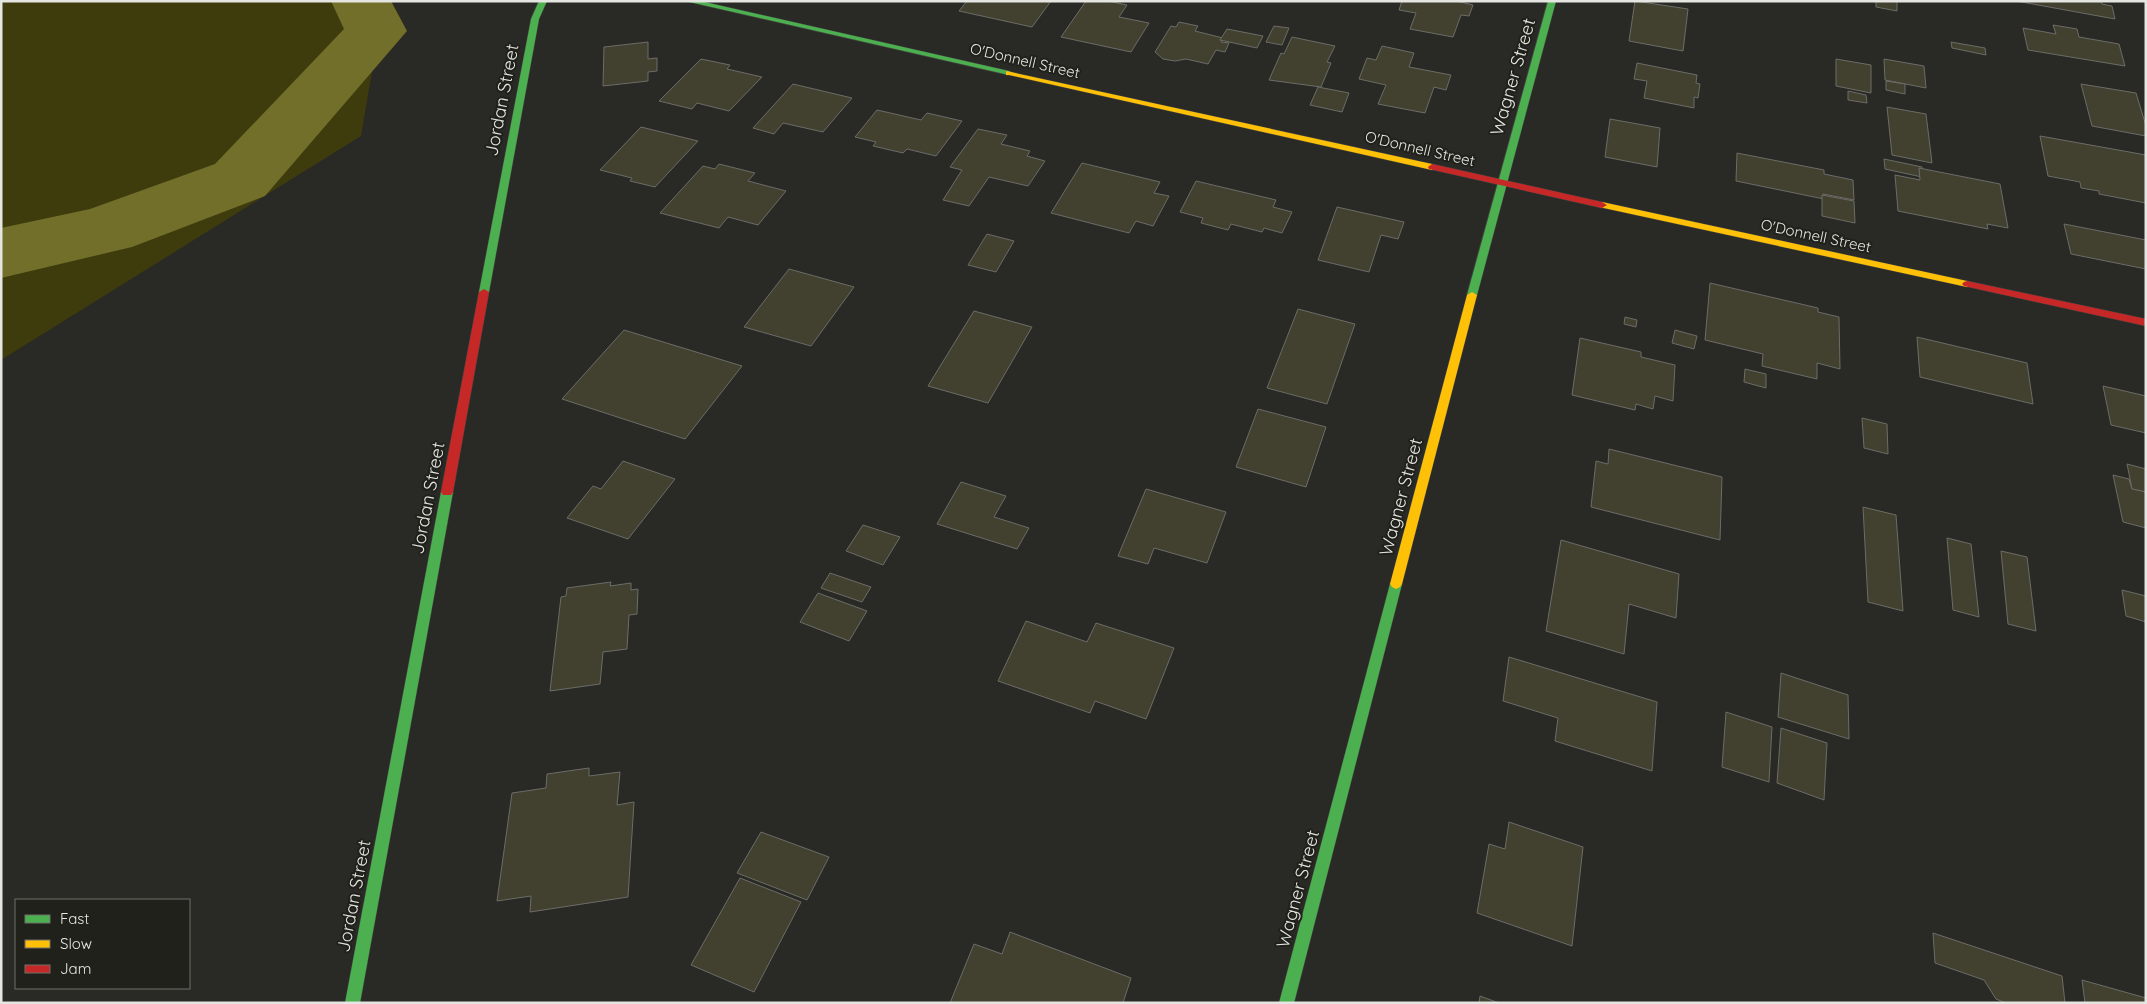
<svg xmlns="http://www.w3.org/2000/svg" width="2147" height="1004" viewBox="0 0 2147 1004" font-family="Quicksand,sans-serif">
  <style>
    .green { fill: #3e3c0d }
    .lines { fill: none; stroke-linecap: round; stroke-linejoin: round }
    .river { fill: #726f2a; fill-rule: evenodd }
    .building { fill: #424130; stroke: #6c6c68 }
    .fast-casing { stroke: #444441; stroke-width: 1 }
    .slow-casing { stroke: #444441; stroke-width: 1 }
    .jam-casing { stroke: #444441; stroke-width: 1 }
    .fast { fill: #4caf50; fill-rule: evenodd }
    .slow { fill: #ffc107; fill-rule: evenodd }
    .jam { fill: #c62828; fill-rule: evenodd }
    .labels { text-anchor: middle; stroke-width: 4; stroke-linejoin: round; paint-order: stroke }
    .far-street-label { font-size: 15px; fill: #e5e6e2; stroke: #21211b }
    .street-label { font-size: 18px; fill: #e5e6e2; stroke: #21211b }
  </style>
  <rect width="100%" height="100%" fill="#292925"/>
  <!-- green -->
  <path class="green" d="M1,1H384L361,136L1,360Z"/>
  <g class="lines">
    <!-- river -->
    <path class="river" d="M331,1H391L407,31L265,196L132,247L1,278V228L90,209L215,164L344,29Z"/>
  </g>
  <!-- building -->
  <g class="building">
    <path d="M967,1H1051L1032,27L959,11Z"/>
    <path d="M1086,1H1108L1127,5L1119,17L1149,23L1131,52L1061,37Z"/>
    <path d="M1402,1H1456L1473,5L1469,16L1461,15L1453,37L1410,29L1416,13L1399,10Z"/>
    <path d="M1635,1L1688,9L1683,51L1629,41Z"/>
    <path d="M1876,1H1897V11L1876,7Z"/>
    <path d="M2016,1H2101L2102,4L2112,6L2115,19Z"/>
    <path d="M1179,22L1198,26L1195,31L1223,38L1221,42L1229,43L1225,52L1216,50L1208,64L1186,59L1175,61L1163,59L1155,52L1171,26L1176,27Z"/>
    <path d="M2053,25L2077,29L2079,37L2119,44L2125,66L2028,50L2023,28L2056,34Z"/>
    <path d="M1274,26L1289,28L1282,45L1266,42Z"/>
    <path d="M1227,29L1263,36L1257,48L1220,40Z"/>
    <path d="M1292,37L1335,46L1327,62L1331,63L1321,87L1269,80L1281,53L1284,54Z"/>
    <path d="M648,42V59L657,58V71L648,72V81L603,86L604,47Z"/>
    <path d="M1951,42L1985,48L1986,55L1952,48Z"/>
    <path d="M1382,46L1414,53L1409,67L1451,75L1446,90L1434,87L1425,113L1378,104L1386,85L1359,79L1367,58L1376,60Z"/>
    <path d="M701,59L730,65L727,69L762,77L729,111L697,103L692,109L659,101Z"/>
    <path d="M1836,59L1871,65V93L1836,86Z"/>
    <path d="M1884,59L1924,66L1926,88L1885,80Z"/>
    <path d="M1637,63L1697,75L1696,83L1700,84L1698,98L1694,97V108L1644,98L1647,81L1634,79Z"/>
    <path d="M1886,81L1905,84V94L1886,90Z"/>
    <path d="M793,84L852,98L823,132L783,123L774,134L753,128Z"/>
    <path d="M2081,84L2136,93L2146,126V136L2092,126Z"/>
    <path d="M1318,87L1349,93L1342,112L1310,105Z"/>
    <path d="M1848,91L1866,95L1867,103L1848,100Z"/>
    <path d="M1887,107L1926,114L1932,163L1892,155Z"/>
    <path d="M877,110L921,120L927,113L962,121L936,156L907,149L903,153L873,146L876,142L855,137Z"/>
    <path d="M1610,119L1660,128L1657,167L1605,157Z"/>
    <path d="M641,127L698,141L655,187L630,181L632,178L600,170Z"/>
    <path d="M978,129L1007,135L1001,144L1030,151L1027,156L1045,161L1028,186L989,177L969,206L943,200L962,170L950,167Z"/>
    <path d="M2040,136L2146,155V203L2099,194V191L2081,188L2080,182L2048,176Z"/>
    <path d="M1737,153L1824,170V174L1853,180L1854,200L1823,194L1824,199L1736,181Z"/>
    <path d="M1884,159L1922,167V177L1885,169Z"/>
    <path d="M1082,163L1160,182L1154,193L1169,196L1153,226L1136,221L1129,233L1051,213Z"/>
    <path d="M719,164L755,173L748,181L786,191L758,225L728,217L719,228L660,213L703,166L715,169Z"/>
    <path d="M1919,168L2000,184L2008,228L1987,224L1988,229L1898,211L1895,175L1920,180Z"/>
    <path d="M1196,181L1276,200L1273,207L1292,212L1282,233L1264,228L1262,232L1231,224L1228,230L1201,223L1203,218L1180,212Z"/>
    <path d="M1822,195L1854,201L1855,223L1822,216Z"/>
    <path d="M1337,207L1404,222L1398,239L1381,235L1369,272L1318,260Z"/>
    <path d="M2064,224L2146,240V269L2071,254Z"/>
    <path d="M987,234L1014,241L996,272L968,265Z"/>
    <path d="M789,269L854,287L811,346L744,327Z"/>
    <path d="M1710,283L1818,308V312L1839,317L1840,369L1817,363V379L1762,366L1763,354L1705,340Z"/>
    <path d="M1298,309L1355,324L1327,404L1267,388Z"/>
    <path d="M974,311L1032,327L988,403L928,386Z"/>
    <path d="M1625,317L1637,320L1636,327L1624,324Z"/>
    <path d="M624,330L742,366L685,439L562,399Z"/>
    <path d="M1675,330L1697,336L1694,349L1672,343Z"/>
    <path d="M1917,337L2027,363L2033,404L1920,377Z"/>
    <path d="M1580,338L1641,352V357L1675,365L1673,401L1655,396L1653,409L1636,404L1635,410L1572,395Z"/>
    <path d="M1745,369L1766,374V388L1744,382Z"/>
    <path d="M2103,386L2146,396V433L2111,425Z"/>
    <path d="M1258,409L1326,427L1306,487L1236,467Z"/>
    <path d="M1862,418L1887,424L1888,454L1864,448Z"/>
    <path d="M1609,449L1722,477L1720,540L1591,507L1596,461L1608,464Z"/>
    <path d="M623,461L675,479L628,539L567,518L593,486L601,489Z"/>
    <path d="M2127,464L2146,469V492L2132,489Z"/>
    <path d="M2113,475L2129,479L2132,489L2146,492V528L2123,522Z"/>
    <path d="M961,482L1006,496L994,517L1029,528L1017,549L937,524Z"/>
    <path d="M1146,489L1226,512L1207,563L1154,548L1148,564L1118,556Z"/>
    <path d="M1863,507L1896,515L1903,611L1868,602Z"/>
    <path d="M863,525L900,537L883,565L846,551Z"/>
    <path d="M1947,538L1971,544L1979,617L1953,610Z"/>
    <path d="M1561,540L1679,574L1676,618L1629,604L1624,654L1546,631Z"/>
    <path d="M2001,551L2027,557L2036,631L2008,624Z"/>
    <path d="M830,573L871,587L862,602L821,588Z"/>
    <path d="M611,582L610,586L631,583V590L638,589L637,614L629,615L627,649L603,652L600,684L550,691L561,597L566,596L567,588Z"/>
    <path d="M2122,590L2146,596V622L2126,616Z"/>
    <path d="M818,593L867,611L849,641L800,622Z"/>
    <path d="M1026,621L1087,642L1096,623L1174,648L1146,719L1095,701L1090,713L998,681Z"/>
    <path d="M1509,657L1657,702L1652,771L1555,741L1558,718L1503,701Z"/>
    <path d="M1781,673L1848,695L1849,739L1778,717Z"/>
    <path d="M1726,712L1772,727L1769,782L1722,767Z"/>
    <path d="M1781,728L1827,743L1824,800L1777,783Z"/>
    <path d="M589,768V776L620,772L617,805L634,802L628,897L530,912L531,896L497,901L512,793L546,788L547,774Z"/>
    <path d="M1509,822L1583,847L1572,946L1477,913L1489,844L1505,849Z"/>
    <path d="M761,832L829,857L807,900L737,873Z"/>
    <path d="M740,878L801,902L754,992L691,965Z"/>
    <path d="M1010,932L1131,978L1123,1003H950L974,944L1002,954Z"/>
    <path d="M1933,933L2062,976L2065,1003H2006L1996,999L1984,980L1935,963Z"/>
    <path d="M2082,980L2146,998V1003H2085Z"/>
    <path d="M1480,996L1499,1003H1479Z"/>
  </g>
  <g class="lines">
    <defs>
      <g id="fast">
        <path d="M539,1H547L539,19L489,292L484,295L479,292L531,19Z"/>
        <path d="M685,1H700L1009,71L1013,73L1009,75Z"/>
        <path d="M1548,1H1556L1477,295L1472,298L1467,295Z"/>
        <path d="M447,488L451,489L453,492L360,1003H345L441,492L443,489Z"/>
        <path d="M1396,579L1400,581L1402,584L1294,1003H1279L1390,584L1392,581Z"/>
      </g>
      <g id="slow">
        <path d="M1006,71L1432,164L1436,167L1432,170L1009,75H1006Z"/>
        <path d="M1602,202L1967,281L1972,284L1967,287L1599,207V203Z"/>
        <path d="M1472,292L1477,295L1402,584L1400,587L1396,589L1392,587L1390,584L1467,295Z"/>
      </g>
      <g id="jam">
        <path d="M1432,164L1602,202L1607,205L1602,208L1429,169L1428,167Z"/>
        <path d="M1967,281L2146,319V326L1964,286L1962,284L1964,282Z"/>
        <path d="M484,289L489,292L453,492L451,495H443L441,492L479,292Z"/>
      </g>
    </defs>
    <!-- fast casing -->
    <use href="#fast" class="fast-casing"/>
    <!-- slow casing -->
    <use href="#slow" class="slow-casing"/>
    <!-- jam casing -->
    <use href="#jam" class="jam-casing"/>
    <!-- fast -->
    <use href="#fast" class="fast"/>
    <!-- slow -->
    <use href="#slow" class="slow"/>
    <!-- jam -->
    <use href="#jam" class="jam"/>
  </g>
  <g class="labels">
    <!-- far-street labels -->
    <g class="far-street-label">
      <text transform="translate(1025 61) rotate(13)" y="5">O'Donnell Street</text>
      <text transform="translate(1420 149) rotate(13)" y="5">O'Donnell Street</text>
      <text transform="translate(1816 236) rotate(12)" y="5">O'Donnell Street</text>
    </g>
    <!-- street labels -->
    <g class="street-label">
      <text transform="translate(1513 77) rotate(-74)" y="6">Wagner Street</text>
      <text transform="translate(502 100) rotate(-79)" y="6">Jordan Street</text>
      <text transform="translate(1401 497) rotate(-75)" y="6">Wagner Street</text>
      <text transform="translate(428 498) rotate(-79)" y="6">Jordan Street</text>
      <text transform="translate(1298 889) rotate(-75)" y="6">Wagner Street</text>
      <text transform="translate(354 896) rotate(-79)" y="6">Jordan Street</text>
    </g>
  </g>
  <!-- border -->
  <rect width="2147" height="1004" fill="none" stroke="#e5e6e2" stroke-width="5"/>
  <!-- legend -->
  <rect x="15" y="899" width="175" height="90" fill="#21211b" stroke="#6f706b"/>
  <rect x="25" y="915" width="25" height="8" fill="#4caf50" stroke="#6f706b"/>
  <text x="60" y="924" font-size="15" fill="#e5e6e2">Fast</text>
  <rect x="25" y="940" width="25" height="8" fill="#ffc107" stroke="#6f706b"/>
  <text x="60" y="949" font-size="15" fill="#e5e6e2">Slow</text>
  <rect x="25" y="965" width="25" height="8" fill="#c62828" stroke="#6f706b"/>
  <text x="60" y="974" font-size="15" fill="#e5e6e2">Jam</text>
</svg>
